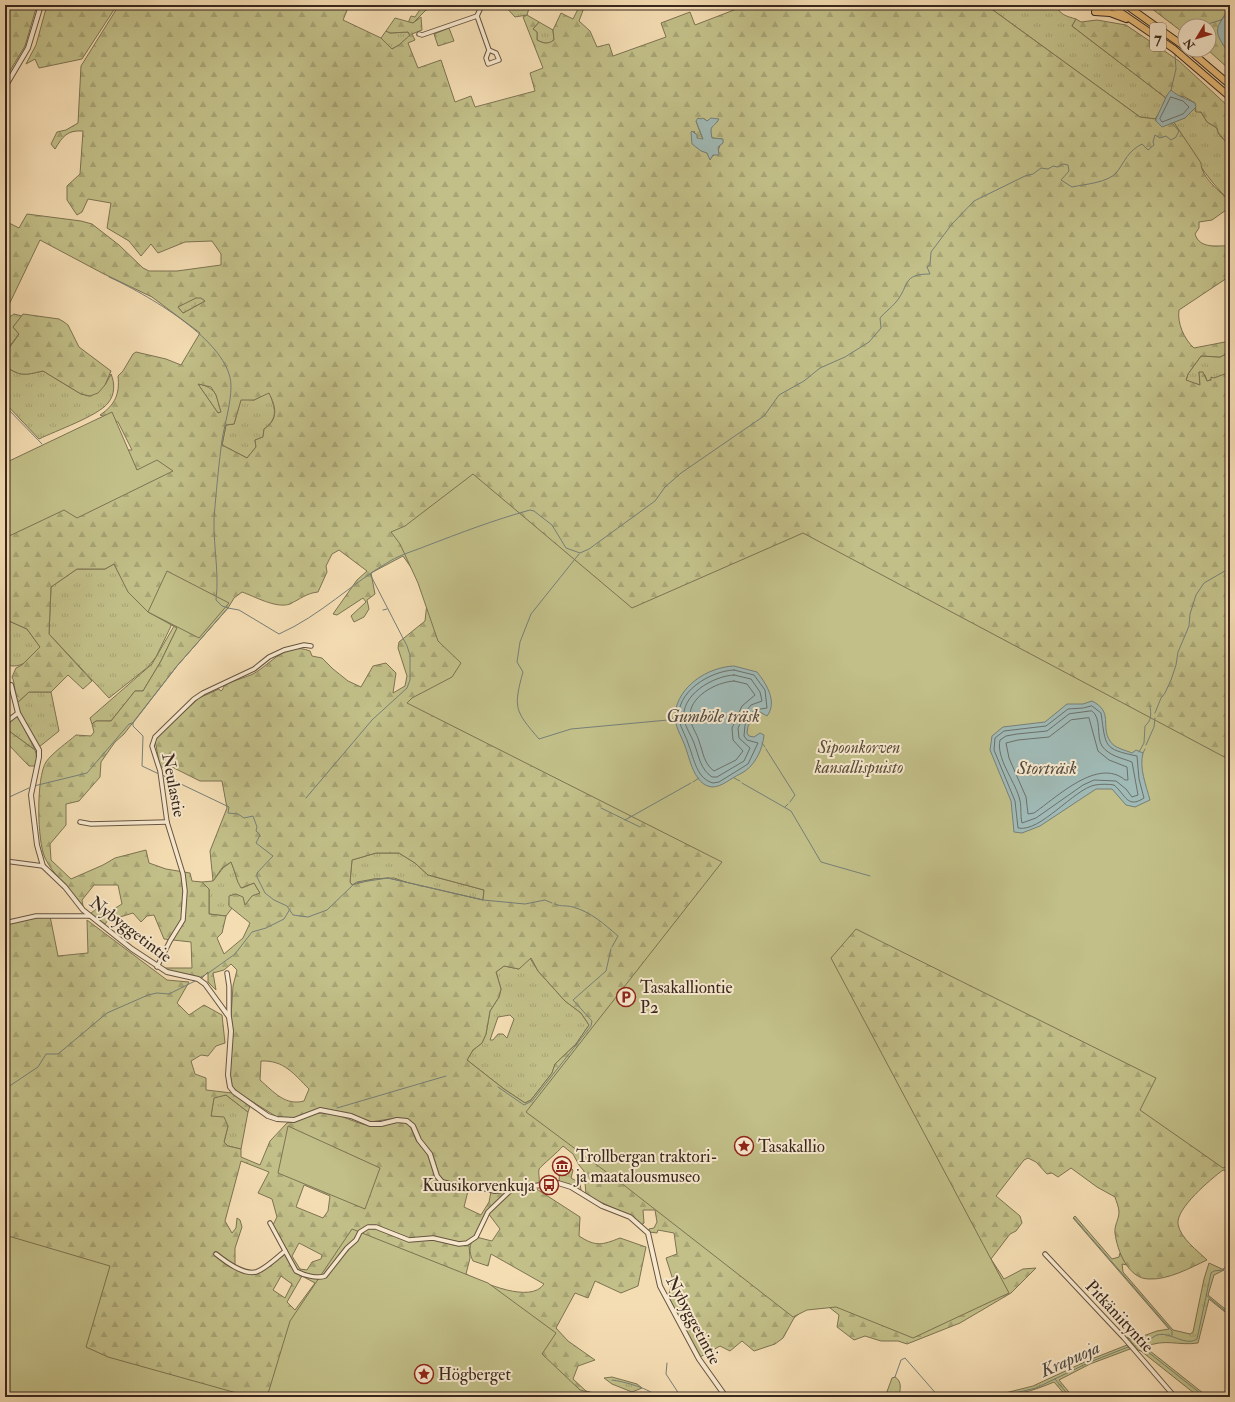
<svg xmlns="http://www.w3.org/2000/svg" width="1235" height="1402" viewBox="0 0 1235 1402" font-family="'IM FELL Double Pica',serif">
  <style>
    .grass { fill: url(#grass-tufts); stroke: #7d7353; fill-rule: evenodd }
    .forest { fill: url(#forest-firs); stroke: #7d7353; fill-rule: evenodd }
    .wetland { fill: url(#wetland-marsh); stroke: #7d7353 }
    .park { fill: #c2bf88; stroke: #7d7353 }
    .water { fill: #a0bab6; stroke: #767f79 }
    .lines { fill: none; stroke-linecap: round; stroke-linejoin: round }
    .shore { stroke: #6c706a; stroke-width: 1 }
    .stream { stroke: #767f79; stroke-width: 1 }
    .minor-casing { stroke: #675443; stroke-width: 5.5 }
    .tertiary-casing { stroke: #675443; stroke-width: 6 }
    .motorway-casing { stroke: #38271e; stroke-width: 8 }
    .minor { stroke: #f8e9ce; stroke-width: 3.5 }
    .tertiary { stroke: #f8e9ce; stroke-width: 4 }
    .motorway { stroke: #eabe7a; stroke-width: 6 }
    .labels { text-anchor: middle; stroke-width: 4; stroke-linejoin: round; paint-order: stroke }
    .shield { fill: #f8e9ce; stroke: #726153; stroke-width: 1 }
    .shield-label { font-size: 16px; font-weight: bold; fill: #38271e }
    .park-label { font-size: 17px; font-style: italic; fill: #5a4d38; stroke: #f8e9ce }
    .street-label { font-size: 17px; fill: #38271e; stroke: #f8e9ce }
    .poi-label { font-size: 17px; fill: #38271e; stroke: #f8e9ce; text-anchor: start }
    .water-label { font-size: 18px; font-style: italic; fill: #524c44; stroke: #f8e9ce }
  </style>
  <defs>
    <pattern id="grass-tufts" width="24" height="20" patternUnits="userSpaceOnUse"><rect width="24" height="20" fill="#c2bf88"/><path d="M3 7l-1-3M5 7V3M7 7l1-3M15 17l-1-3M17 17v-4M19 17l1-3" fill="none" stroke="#a7a475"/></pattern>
    <pattern id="forest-firs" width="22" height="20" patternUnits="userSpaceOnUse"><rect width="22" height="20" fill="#c2bf88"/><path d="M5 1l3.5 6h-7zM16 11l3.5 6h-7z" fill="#a7a475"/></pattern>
    <pattern id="wetland-marsh" width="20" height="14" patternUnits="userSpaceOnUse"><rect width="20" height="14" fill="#c2bf88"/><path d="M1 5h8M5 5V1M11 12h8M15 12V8" fill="none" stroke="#a7a475"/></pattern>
  </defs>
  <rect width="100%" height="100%" fill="#f5ddb3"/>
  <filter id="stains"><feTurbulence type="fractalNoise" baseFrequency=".005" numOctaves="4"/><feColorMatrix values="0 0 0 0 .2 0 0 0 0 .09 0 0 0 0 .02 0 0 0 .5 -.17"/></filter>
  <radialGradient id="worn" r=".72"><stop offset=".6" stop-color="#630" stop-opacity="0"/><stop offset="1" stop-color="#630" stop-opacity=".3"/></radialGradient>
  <!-- grass -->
  <g class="grass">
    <path d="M423,5H448L447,7L426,10L413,23H408L411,16L415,17Z"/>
    <path d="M504,5H530L527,15L515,17Z"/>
    <path d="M986,5H1056C1060,15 1066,16 1076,19L1072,26L1166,98L1161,110L1155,119L1140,117Z"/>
    <path d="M539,22L553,30L554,40C548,45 543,43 537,40V32L533,29Z"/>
    <path d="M386,31L390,33L408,32L410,36L399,45L392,49L381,38Z"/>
    <path d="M1196,107L1195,111L1201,112L1207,122L1217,128C1217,134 1224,142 1230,142V201C1205,178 1190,150 1173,121L1185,118Z"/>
    <path d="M14,314L22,316L13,327L19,334L5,352V320Z"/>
    <path d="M1230,352V373L1207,381L1205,375L1199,372L1200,385L1186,381L1188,374L1201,356L1220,357Z"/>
    <path d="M5,366C21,377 25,375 43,371L81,394L90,396L105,385L111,374C115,383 115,395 108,403C98,416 55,431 39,439L5,403Z"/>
    <path d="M197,383C217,389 216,393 221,412L218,413Z"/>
    <path d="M269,392C275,408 279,418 264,429L263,437L255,440L256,447L247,458L222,445L226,425L234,424L241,399L254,400Z"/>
    <path d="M114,564C131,597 138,606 172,624L156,657L148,667L109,698L49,634L51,587L77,569H105Z"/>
    <path d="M5,615L9,621L27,629L40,647C28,660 24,669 5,665Z"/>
    <path d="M174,626L177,628L161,661L143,691H135L111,721H96L92,724L90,718L152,664Z"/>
    <path d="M29,692H51L59,731L39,747L20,714L17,703Z"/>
    <path d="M15,716L19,718L35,750L5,728Z"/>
    <path d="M376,853H399L415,863L428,875L484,890L483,900L417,886L394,878L374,879L357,882L352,885L350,882L352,860Z"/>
    <path d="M231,862C235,870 236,881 242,888L254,883L260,893L245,906L236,894L230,896L229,905L232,908L226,916L209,914V889L202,882L213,881L223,868Z"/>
    <path d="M530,958L538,971L565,1001L581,1013L589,1025L576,1044L555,1064L552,1073L531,1100L525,1103L504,1089L467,1060L473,1050L482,1043L486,1034L490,1011L499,997L501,989L496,972L504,966L519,969ZM510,1015L514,1019L507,1038L503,1034H498L493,1040H490L498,1017Z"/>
    <path d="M226,1095L248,1112L241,1149L228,1146L224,1142L228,1126L211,1116L214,1097Z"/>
    <path d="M564,1163L563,1166L565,1167V1163L573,1170L571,1178L580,1183L581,1190L579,1191L559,1181L560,1166Z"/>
    <path d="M1075,1216L1112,1259L1119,1257L1120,1253L1127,1265L1122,1264L1123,1272L1173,1330L1190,1334L1193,1332L1204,1279L1209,1263L1224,1270L1214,1275L1208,1295L1230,1313V1316L1209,1299L1198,1343C1178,1346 1165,1338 1145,1347L1208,1397H1199L1141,1351L1138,1350L1127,1337L1132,1340L1157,1331L1169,1329L1073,1218Z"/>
    <path d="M1127,1345L1130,1349L1090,1364L1059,1380L1073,1397H1067L1054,1382C1033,1391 1012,1397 989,1397L1033,1386L1089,1360Z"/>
    <path d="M612,1377L637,1384L642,1388L632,1392L612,1384L604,1378Z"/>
  </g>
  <!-- forest -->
  <g class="forest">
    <path d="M5,5H37L25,46L5,79Z"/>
    <path d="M47,5H117L82,59L39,68L35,59L26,64L36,45Z"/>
    <path d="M119,5H341L348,8L343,20L381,38L392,49L399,45L410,35L408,32L390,33L386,31L395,18L413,23L421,17L422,30L412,34L415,40L408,43L418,68L441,60L455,102L471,96L475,107L535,91L530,73L543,68L523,17L527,15L539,22L533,29L537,32V40C543,43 547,45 554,40L553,30L561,13L573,19L580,5H585L579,21L590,31L597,47L609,44L613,56L666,37L661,23L690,12L695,25L747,5H986L1140,117L1156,119V121H1173L1201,163C1201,177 1220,192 1230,201V212L1226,210L1212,220L1199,222V228L1195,234C1200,250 1218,245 1230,246V276L1179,310C1177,323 1184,339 1194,348L1230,341V352L1220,357L1201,356L1188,374L1186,380L1200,385L1199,372H1203L1207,381L1211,380V377L1214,378L1230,372V1172L1223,1170C1211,1179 1176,1208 1178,1224C1180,1238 1198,1251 1207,1260C1190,1268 1168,1280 1149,1279C1128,1279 1117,1250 1115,1233C1114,1226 1119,1219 1119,1212C1119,1207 1116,1201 1115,1197L1097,1187L1071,1168L1058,1177L1052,1173L1047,1174L1036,1162L1028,1158L1024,1160L996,1196L1020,1216L1022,1223L1016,1231L1010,1234L991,1259L1004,1279L1023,1269L1036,1268L1011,1293L960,1323L907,1344L898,1341H881L865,1336L854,1340L837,1327L839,1315L825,1304L809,1305L794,1318L783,1338L775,1344L754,1351L742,1341L730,1351L720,1346L700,1357L668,1297L673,1280L666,1258L677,1254L674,1233L658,1230L657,1233L649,1232V1229L654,1228L657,1222L655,1210H643L644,1223L642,1225C625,1210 604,1206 586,1194L584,1171L579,1165L573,1154L563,1146C559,1151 541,1166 539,1169C538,1173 540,1178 539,1183L495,1189L470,1183L450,1182L443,1180L439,1175L432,1153L420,1139L414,1125L408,1119L397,1118L370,1122L352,1114L320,1108L294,1118L277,1117L240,1094L232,1086L230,1075L233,1031L231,1017L233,986L237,970L231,964L224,970L213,973L216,990L208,982V972L202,978L167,971L165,968H192L191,942L164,939L154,915L147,916L141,922L133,913L120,917L113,914L105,924L90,914L97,908L109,912L122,904L118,885H94L82,900L83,906C71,890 53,875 45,858C37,841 36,778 46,762C52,753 68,742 76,735L91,736L94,732L92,724L96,721H111L135,691H143L161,661L177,628L148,612L128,592L114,564L105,569H77L51,587L49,634L92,681L83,689L68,675L51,692H29L17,703C15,696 15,682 12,677L16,668L22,665L40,647L27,629L9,621L5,615V491L137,470L122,450H132L118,422L100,415C115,405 120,394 118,376L123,371L133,354L136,352L166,359L181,365L200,333L152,297L104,274L40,240L5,313V221L19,228L27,214L81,221L92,224L119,245L143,268L149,271H177L221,265V254L212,241L185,242L158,253L151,244L141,256L129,241L107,228L111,203L88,199L82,212L77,215L67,200V186L80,174L83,131C67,130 63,136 55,149L51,144L57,132L66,130L78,123L81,66ZM705,119L707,121H718C709,126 710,130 712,138L722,139L718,151L710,159L707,153L698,148L694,131L697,138L703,140L696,121ZM196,298L205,301L183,313L179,308ZM198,384L211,387L216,395L221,412L218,413ZM269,393C276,407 279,419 264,429L263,437L255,440L256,447L247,458L222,445L226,425L234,424L241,400H254ZM339,550L367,571L357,580L333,614L337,615L363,598L366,602L351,616L354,622L364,617L369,609L367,600L375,594L371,573L403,556L417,576L427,603L425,621L399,642L398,648L407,676L405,686L393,693L396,673L386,663L373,666L361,687L348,681L333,669L322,658L312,656L310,651C286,641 271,664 253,674C247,677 228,682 224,686C223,688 223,690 221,691L219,689L199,698L161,733L155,740L160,767H172L200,781H222L227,808L210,851L213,881L222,868L231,862C235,870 236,881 241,888L254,883L260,893L252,896L245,905L243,897L236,894L229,896V906L250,923L243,938L224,954L217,938L222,933L226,916L209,914V889L202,882L192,881L190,873L166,869L149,863L146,850L115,858L103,865L71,879L51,860L50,844L66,825V804L79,801L100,777L101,762L115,742L124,734L177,666L228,608L234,598L242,592C254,596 276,609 290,604C300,599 307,593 318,592L327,572L326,566L332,554ZM376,853H399L415,863L428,875L484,890L483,900L388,878L374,879L352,885L350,882L352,860ZM531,958L538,971L565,1001L581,1013L589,1025L576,1044L555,1064L552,1073L531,1100L525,1103L504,1089L467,1060L473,1050L482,1043L486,1034L490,1011L499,997L501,989L496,972L504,966L519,969ZM261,1061C284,1060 294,1074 309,1089L304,1101C285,1106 274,1092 260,1080Z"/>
    <path d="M1147,5H1230V9L1221,20L1223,45L1230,53V70L1208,50L1209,26H1185V34Z"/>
    <path d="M1076,19L1081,22L1097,20L1126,25L1179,61L1230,108V142L1225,141L1218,132L1217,128L1207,122L1201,112H1196L1195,103L1185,97L1167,95L1166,98L1072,26Z"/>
    <path d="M449,28L454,41L438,46L434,34Z"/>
    <path d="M23,314L59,319L64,322L68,325L79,347L111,371L105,385L98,393L90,396L81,394L43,371C25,375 21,377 5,366V354L19,334L13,327Z"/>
    <path d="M5,728L35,750L37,757L35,766H29L5,741Z"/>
    <path d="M50,916L58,956L88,953L87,920L167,980L189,982L177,1003L189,1015L204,1005L222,1015L225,1043L216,1046L208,1056L201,1055L191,1061L195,1074L206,1078V1090L232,1093L250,1106L248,1112L226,1095L214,1098L211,1116L224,1117L228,1126L224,1142L228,1146L241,1149V1157L260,1165L270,1141L287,1123C298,1121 308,1114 319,1113C340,1111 356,1126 375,1126C384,1126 399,1118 408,1124C412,1128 414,1135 416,1140C420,1146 426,1151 429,1157C432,1163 432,1169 434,1174C440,1189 456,1186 469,1187L464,1207L481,1215L489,1202L491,1192H508L488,1212L478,1233L472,1239L469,1245L470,1258L466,1274C483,1283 531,1304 544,1284L491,1254L488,1266L473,1261C469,1253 468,1243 476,1237L492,1241L500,1229L488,1213L510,1191L532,1186L580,1217L579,1236C596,1247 602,1245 620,1238L646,1247L638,1286L621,1293L595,1281L588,1298L575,1293L556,1328L568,1341L595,1360L578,1366L573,1379L586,1391L610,1397H5V924L18,920ZM241,1161L269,1172L258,1193L272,1199L277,1217L273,1225L288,1252C268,1266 260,1280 235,1268V1248L242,1227L240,1220L237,1218L236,1228L232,1233L225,1221ZM304,1185L330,1196L328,1211L323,1218L296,1207ZM299,1243L322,1255L321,1259L312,1262L307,1270L300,1269L292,1256ZM281,1276L292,1284L285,1298L273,1290ZM302,1276L315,1283L295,1310L287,1302Z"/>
    <path d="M895,1377C902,1381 901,1390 898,1397H885L892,1378Z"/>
  </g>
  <!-- wetland -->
  <path class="wetland" d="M196,298H201L205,301L183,313L178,307Z"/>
  <!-- park -->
  <g class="park">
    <path d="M112,412L137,470L157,460L173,471L77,518L64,510L5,538V463Z"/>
    <path d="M473,474L632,608L803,533L1230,760V1165L1223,1168L1140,1110L1156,1078L856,929L831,958L1009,1293L913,1338L836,1307L807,1310L793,1317L625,1186L526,1112L722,862L407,703L412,698L452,677L461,663L438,641L418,583L400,544L391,532L405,526Z"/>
    <path d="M167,571L229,603L199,638L148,612Z"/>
    <path d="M288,1126L380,1168L365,1209L278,1173Z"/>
    <path d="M352,1229L488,1283L556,1333L542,1354L580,1390L608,1397H267L290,1321Z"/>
    <path d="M5,1235L110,1266L86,1347L108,1357L251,1397H5Z"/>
  </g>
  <!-- water -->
  <g class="water">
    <path d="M1230,9V53H1229C1214,32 1213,30 1230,9Z"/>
    <path d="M1171,90C1177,96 1187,99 1195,103L1196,107L1185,118L1162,127L1156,121V119L1167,95Z"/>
    <path d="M698,118L701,119L703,118L707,121L711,118L719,119C713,129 709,124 712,138L723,139V143L718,147L719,155H713L710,160L707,153L701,151L692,144L691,132L692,131L697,135V138L703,139L696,121Z"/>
    <path d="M734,666L757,672C766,683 778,702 767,716L760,712L756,713L748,726L747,733L749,736L754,737L760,733L764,735C763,749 754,768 740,774C731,778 722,787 712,787C694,785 690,759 685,746C681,735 674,725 675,714C678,686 708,667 734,666Z"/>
    <path d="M1092,701C1114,712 1100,726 1110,741C1114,748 1125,750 1132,753L1136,750L1143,753C1139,768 1146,785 1150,800L1135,807L1126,805L1112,789H1096L1040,826L1022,833L1014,832L1011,801L990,750L992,736L1003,727L1045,722L1067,704H1083Z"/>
  </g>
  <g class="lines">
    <!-- shore -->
    <g class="shore">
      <path d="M1171,97L1183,101L1189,107L1183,114L1162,122L1160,119Z"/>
      <path d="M734,670L754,675L765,690L767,708L754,710L745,725L744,736L747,740L758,743L748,764L719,782L713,783C697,779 694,759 689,746C687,738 681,729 679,720C675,692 710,671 734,670Z"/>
      <path d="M734,675L751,679L760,692L762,701L751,705L747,710L738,728L739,738L750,748L744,761L717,777H712C700,769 699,756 694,743C691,735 686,728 684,720C680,695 713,676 734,675Z"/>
      <path d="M734,681L747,684L755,695L742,706L732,728L733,740L743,751L736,760L714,771C704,764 703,752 699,741C697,734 691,726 690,718C688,697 716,682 734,681Z"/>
      <path d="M1092,706L1101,713C1106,747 1103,749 1137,756L1139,779L1144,798C1127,809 1126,795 1114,785C1109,784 1101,784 1095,785C1074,789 1040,833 1018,828L1015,801L994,750L995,738L1004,731L1046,726L1068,709L1083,708Z"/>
      <path d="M1092,711C1102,718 1096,737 1102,746C1109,756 1122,758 1132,762L1138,795L1132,797L1126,789L1116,781L1094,780L1083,785L1036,818L1022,823C1020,815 1022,805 1019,797C1014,780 996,758 1000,740L1006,736L1017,734L1047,731L1069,714Z"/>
      <path d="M1089,718L1098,751L1109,760L1127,767L1128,780H1125C1098,757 1057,797 1034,813L1028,814L1026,797L1009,758L1006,743L1018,740L1049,737L1071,720Z"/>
    </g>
    <!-- stream -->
    <g class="stream">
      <path d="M1201,26L1221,20"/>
      <path d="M1171,90L1176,69L1175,55"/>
      <path d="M109,277C144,293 231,341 231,386C231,403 225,423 222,440C219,462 217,484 215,506C211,538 220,569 216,600L222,606L228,608"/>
      <path d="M5,406L42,444"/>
      <path d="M579,554L531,614L520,642L517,662L523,672C513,708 515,711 539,739L571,729L668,720"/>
      <path d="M383,610L387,609"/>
      <path d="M1155,713L1161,698L1165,693L1171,680L1176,665L1178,652L1189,626L1190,614L1196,595L1204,583L1230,568"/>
      <path d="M670,719L675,718"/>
      <path d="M133,723V726L143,736L142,766L159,774"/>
      <path d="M762,743L765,747"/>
      <path d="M1146,745L1154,727L1155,718"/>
      <path d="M766,749L795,795L790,802"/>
      <path d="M1139,752L1144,743L1145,726C1152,720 1151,714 1150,706"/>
      <path d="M1143,753L1145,749"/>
      <path d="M162,775L229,807L228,813L238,814L244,818L253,816L257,827L256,831L260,835L256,843L273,856L257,873V877L265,893L274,900L287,906L293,915L308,917L327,910L355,883L388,878L483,900L525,904L545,900L552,903"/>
      <path d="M734,778L740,781"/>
      <path d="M693,782L699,778"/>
      <path d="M742,783L791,811L821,862L870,876"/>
      <path d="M34,786L87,773L129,724L133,723L177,666L228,608L239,610L279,634C320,616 352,583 390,561C402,554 414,551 426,546C460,533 494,520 530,510L534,511L552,525L566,548L580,553L589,549L655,501L665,487L681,473L764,416L779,395L804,381L820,368L845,357L869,342L881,328L880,318C885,312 891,308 896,302C910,285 902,274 930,274L927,267L930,265L931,252L952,224L974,201L1025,176L1033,174L1041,168L1048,169L1053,166L1058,167L1063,164L1068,165L1069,171L1061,180L1072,187C1085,184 1108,183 1117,172C1125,161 1128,151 1142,144L1148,150L1154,145L1153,142L1155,135L1160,138L1166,136L1171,140L1176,137L1179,131L1172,123"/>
      <path d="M306,798L372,720L407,688L410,680V655L407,646L370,574"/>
      <path d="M5,799L29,788"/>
      <path d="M785,807L788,804"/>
      <path d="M601,808L640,827"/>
      <path d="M625,820L691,783"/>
      <path d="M555,904C561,907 566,905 573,907C591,912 604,924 618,936L612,947"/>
      <path d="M207,974L235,954L252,932L266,928L284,919L290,909"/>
      <path d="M199,978L205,975"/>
      <path d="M498,1087L524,1105L532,1101L591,1026L592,1021L573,1000L606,971L611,949"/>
      <path d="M5,1089L38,1067L46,1054H58L107,1013L148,995L157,993L169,994L195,981"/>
      <path d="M337,1108L446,1076"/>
      <path d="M1074,1218L1172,1331V1335"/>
      <path d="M1206,1295L1230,1315"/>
      <path d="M1137,1346L1142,1347C1146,1343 1152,1337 1157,1335C1170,1331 1185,1347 1197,1339L1211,1273L1214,1271L1222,1270L1230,1263"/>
      <path d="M1143,1348L1205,1397"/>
      <path d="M667,1363L666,1374L681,1397"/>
      <path d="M895,1377L901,1360L905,1358L939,1397"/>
      <path d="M1055,1379L1070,1397"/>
      <path d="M612,1380C622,1381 652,1389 657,1397"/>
      <path d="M997,1397L1036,1388L1090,1362L1128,1347"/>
    </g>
    <defs>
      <g id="minor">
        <path d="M614,5H624"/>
        <path d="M477,16L489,50L486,58L488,64L499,60L496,53L489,50"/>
        <path d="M477,16L482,5"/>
        <path d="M419,34L422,35L477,16"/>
        <path d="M5,723L18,713"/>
        <path d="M80,822L91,824L167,822"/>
        <path d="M5,861L43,866"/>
        <path d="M5,923L36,916H90"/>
        <path d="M157,967L170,941L183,920L185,891L183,874L167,822L160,771L152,746L155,737L194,699L203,693L254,669L269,657L284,650L304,645L311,646"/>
        <path d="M227,973L229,986V1017"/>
        <path d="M270,1223L296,1271C303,1275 317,1279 325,1276L347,1248L356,1240L360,1232L368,1227H376L409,1240L433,1238L459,1244L467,1243L476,1237L488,1212L512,1189"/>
        <path d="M216,1254C226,1262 243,1275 256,1272C264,1270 279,1256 285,1251"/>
        <path d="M1045,1254L1124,1338L1175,1397"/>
      </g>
      <g id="tertiary">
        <path d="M5,87L28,48L41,5"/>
        <path d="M11,685L18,713L39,750V757L31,795L37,845L43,866L65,887L83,910L132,949L167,972L198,979L205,984L229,1017L231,1031L228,1075L230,1087L234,1092L268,1116L277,1119L294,1120L320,1110L351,1116L370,1124H381L397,1120L407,1121L413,1126L419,1140L430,1154L437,1176L442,1182L450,1184L470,1185L495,1191L558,1183L571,1187L602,1206L630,1217L648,1233L660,1286L699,1359L726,1397"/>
      </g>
      <g id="motorway">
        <path d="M1110,5L1174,49L1230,97"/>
        <path d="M1126,5L1185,47"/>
        <path d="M1095,12L1110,13L1126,19"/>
        <path d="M1189,50L1230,85"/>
      </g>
    </defs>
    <!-- minor casing -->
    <use href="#minor" class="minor-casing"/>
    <!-- tertiary casing -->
    <use href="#tertiary" class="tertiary-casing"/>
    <!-- motorway casing -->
    <use href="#motorway" class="motorway-casing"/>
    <!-- minor -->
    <use href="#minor" class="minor"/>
    <!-- tertiary -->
    <use href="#tertiary" class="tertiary"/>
    <!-- motorway -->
    <use href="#motorway" class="motorway"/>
  </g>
  <!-- icons -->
  <defs>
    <symbol id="parking-ring" viewBox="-11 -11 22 22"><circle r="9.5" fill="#f8e9ce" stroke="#8f2418" stroke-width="1.5"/><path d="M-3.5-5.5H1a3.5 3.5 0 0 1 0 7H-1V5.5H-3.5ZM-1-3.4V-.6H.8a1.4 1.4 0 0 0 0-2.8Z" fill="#8f2418"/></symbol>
    <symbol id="sight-ring" viewBox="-11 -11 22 22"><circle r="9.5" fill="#f8e9ce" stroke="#8f2418" stroke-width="1.5"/><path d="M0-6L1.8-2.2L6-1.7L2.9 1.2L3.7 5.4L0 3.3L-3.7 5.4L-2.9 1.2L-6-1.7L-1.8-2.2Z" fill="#8f2418"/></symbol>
    <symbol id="museum-ring" viewBox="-11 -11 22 22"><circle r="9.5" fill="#f8e9ce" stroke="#8f2418" stroke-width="1.5"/><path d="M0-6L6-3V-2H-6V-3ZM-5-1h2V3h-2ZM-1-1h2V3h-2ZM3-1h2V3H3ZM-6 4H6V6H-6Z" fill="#8f2418"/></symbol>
    <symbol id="bus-ring" viewBox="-11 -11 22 22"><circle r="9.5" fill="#f8e9ce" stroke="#8f2418" stroke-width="1.5"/><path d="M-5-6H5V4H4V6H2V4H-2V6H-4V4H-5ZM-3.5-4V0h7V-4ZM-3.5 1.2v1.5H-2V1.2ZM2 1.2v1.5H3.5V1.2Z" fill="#8f2418"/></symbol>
  </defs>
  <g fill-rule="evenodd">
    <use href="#parking-ring" x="615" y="986" width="22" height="22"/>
    <use href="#sight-ring" x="733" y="1135" width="22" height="22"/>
    <use href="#museum-ring" x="551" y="1155" width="22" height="22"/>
    <use href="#bus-ring" x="538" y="1174" width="22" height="22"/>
    <use href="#sight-ring" x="413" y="1363" width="22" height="22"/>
  </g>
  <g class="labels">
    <!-- shield labels -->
    <rect class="shield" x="1150" y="23" width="16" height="28" rx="3"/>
    <g class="shield-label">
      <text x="1158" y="43">7</text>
    </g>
    <!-- park labels -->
    <g class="park-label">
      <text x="859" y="753">Sipoonkorven<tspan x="859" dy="20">kansallispuisto</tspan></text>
    </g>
    <!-- street labels -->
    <g class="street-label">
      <text transform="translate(174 785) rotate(79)" y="6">Neulastie</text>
      <text transform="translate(131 929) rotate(37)" y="6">Nybyggetintie</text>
      <text transform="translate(1120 1316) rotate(47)" y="6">Pitkäniityntie</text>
      <text transform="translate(694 1320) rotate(62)" y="6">Nybyggetintie</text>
    </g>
    <!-- poi labels -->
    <g class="poi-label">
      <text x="640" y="993">Tasakalliontie<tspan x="640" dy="20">P2</tspan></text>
      <text x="758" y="1152">Tasakallio</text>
      <text x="576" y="1162">Trollbergan traktori-<tspan x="576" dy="20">ja maatalousmuseo</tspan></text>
      <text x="535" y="1191" text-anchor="end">Kuusikorvenkuja</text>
      <text x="438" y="1380">Högberget</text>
    </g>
    <!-- water labels -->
    <g class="water-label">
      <text x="713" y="722">Gumböle träsk</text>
      <text x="1047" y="774">Storträsk</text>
      <text transform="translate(1070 1359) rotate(-24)" y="6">Krapuoja</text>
    </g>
  </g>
  <!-- margin -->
  <rect width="1235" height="1402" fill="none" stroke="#f5ddb3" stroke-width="20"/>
  <rect x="6" y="6" width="1223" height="1390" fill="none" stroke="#38271e" stroke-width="2"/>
  <rect x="10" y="10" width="1215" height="1382" fill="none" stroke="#38271e"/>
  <!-- north arrow -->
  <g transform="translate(1197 38) rotate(232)"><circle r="19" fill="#f8e9ce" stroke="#ab9b88"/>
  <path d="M0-3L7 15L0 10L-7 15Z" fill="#8f2418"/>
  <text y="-6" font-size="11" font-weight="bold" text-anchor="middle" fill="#38271e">N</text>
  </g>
  <rect width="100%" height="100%" filter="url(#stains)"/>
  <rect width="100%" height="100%" fill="url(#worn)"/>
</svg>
